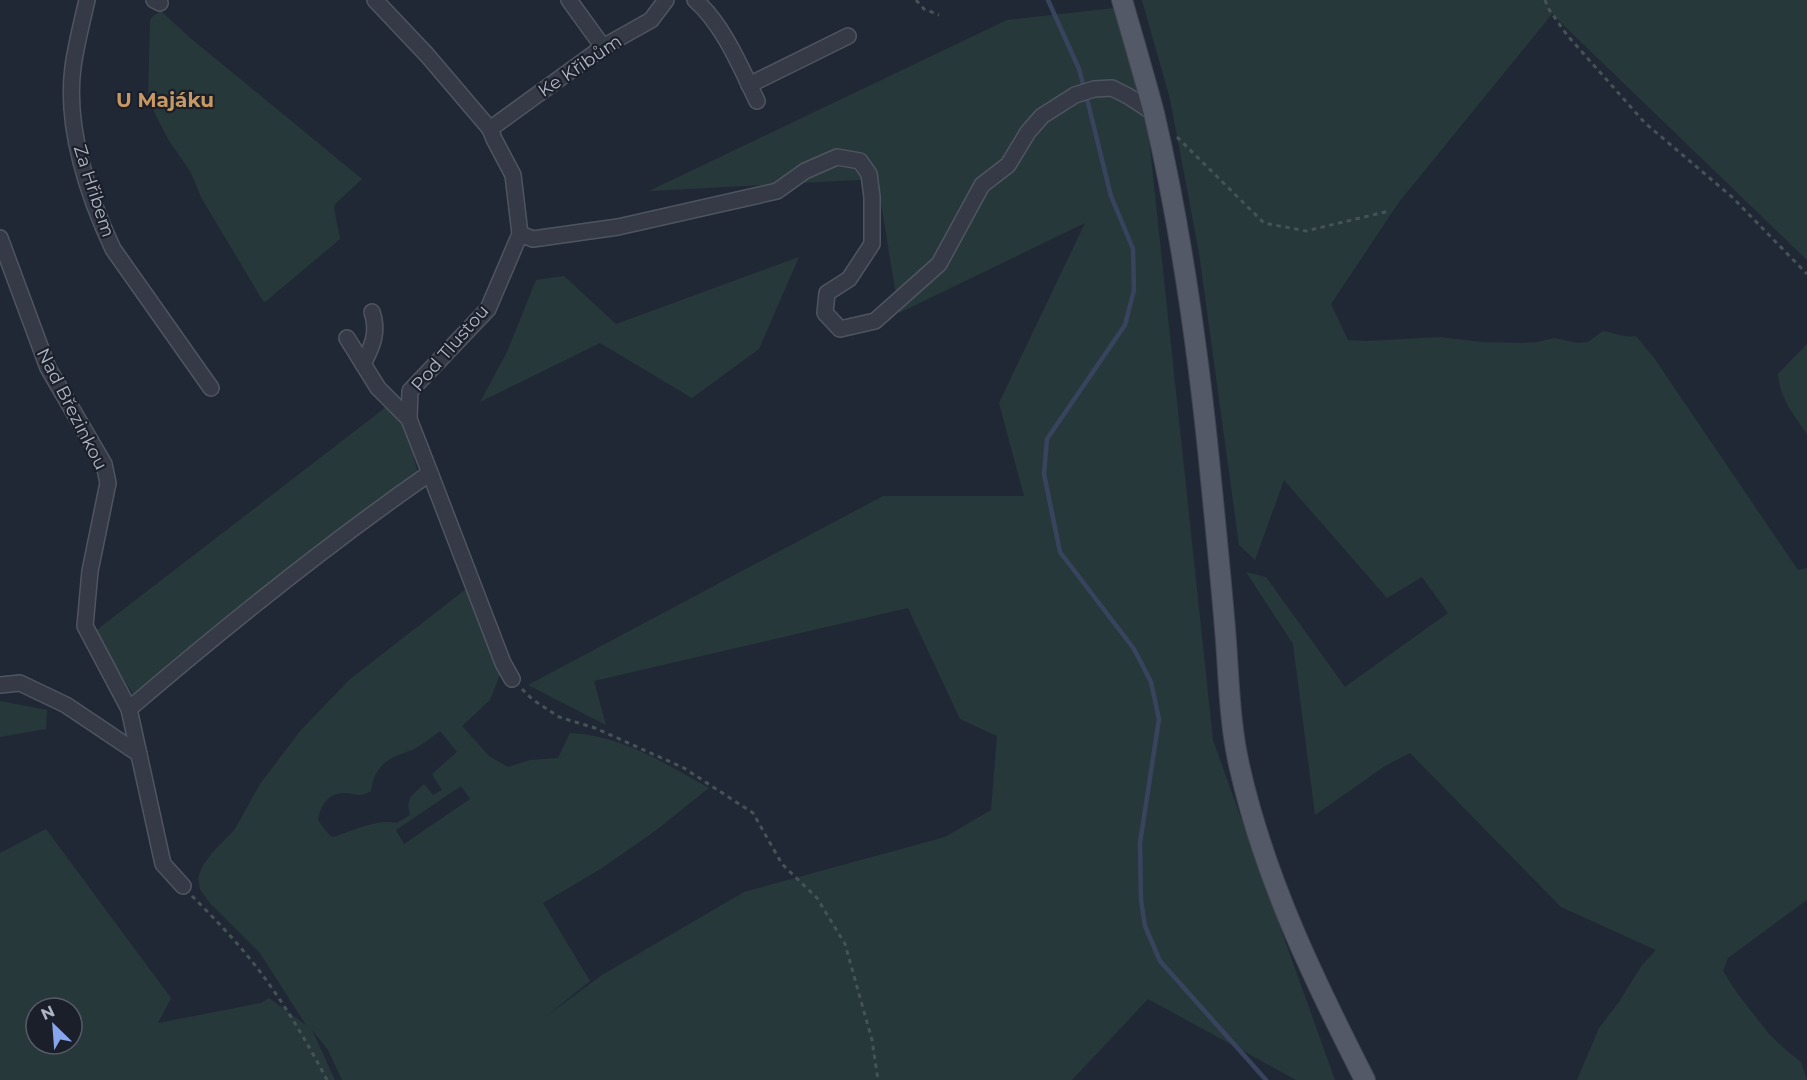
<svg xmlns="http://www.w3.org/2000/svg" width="1807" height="1080" viewBox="0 0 1807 1080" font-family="Montserrat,sans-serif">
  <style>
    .green { fill: #27383a; fill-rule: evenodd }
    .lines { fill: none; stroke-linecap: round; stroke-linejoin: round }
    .stream { stroke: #38445d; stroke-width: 4.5 }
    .minor-casing { stroke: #4f5560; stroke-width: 18 }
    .major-casing { stroke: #3e434f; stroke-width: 22 }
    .path { stroke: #455357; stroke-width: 3; stroke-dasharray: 4.5 4.5; stroke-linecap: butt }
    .minor { stroke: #353a46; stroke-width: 15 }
    .major { stroke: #535966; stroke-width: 20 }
    .labels { text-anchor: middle; stroke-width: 4.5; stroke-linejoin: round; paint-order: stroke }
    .street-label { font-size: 18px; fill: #afb5c2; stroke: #1a1f2a }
    .neighbourhood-label { font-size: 20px; font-weight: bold; fill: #c99963; stroke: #1a1f2a }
  </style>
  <rect width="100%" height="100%" fill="#212835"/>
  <!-- green -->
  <g class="green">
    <path d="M1142,0H1807V260L1552,14L1399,202L1331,304L1348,340L1367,341L1439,337L1482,342L1521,343L1538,342L1554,338L1578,343L1588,342L1603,331C1615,333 1624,338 1636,336L1654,358L1798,570L1807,568V900L1728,958L1723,971L1737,993L1769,1034L1787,1051L1801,1062L1807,1080H1577L1599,1028L1619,1002L1642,965L1656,950L1561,907L1410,753L1385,766L1315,815L1293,644L1246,572L1266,577L1345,687L1448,613L1422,577L1387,598L1284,480L1255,560L1239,545L1199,253L1170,99Z"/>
    <path d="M1114,8L1148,129L1213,740L1335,1080H1296L1148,999L1072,1080H342L328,1050L312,1030L335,1080H0V853L46,829L171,998L158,1023L261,1003L269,998L306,1025L260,953L209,902L200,889L198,878L202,867L211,854L235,829L260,784L301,730L349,680L466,589L502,669L490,700L462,726L489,756L508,767L530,760L558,758L570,733C621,735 666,764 709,788L655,831L602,868L543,903L590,981L544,1018L602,975L744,892L945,837L991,810L997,736L960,719L908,608L594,681L606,725L528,685L883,496H1024L999,403L1085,223L899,313L877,179L649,191L1007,20ZM440,731L457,752L432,774L442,790L433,795L424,784C412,796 405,798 410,815L397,823C377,818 352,831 333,837L329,835L318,820C320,807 327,794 342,793C355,792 358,799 371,791C373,774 381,762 398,755C403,753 407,752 412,750C422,745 431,738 440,731ZM461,786L470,799L404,844L396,830ZM36,1008H72V1044H36Z"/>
    <path d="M161,11L189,37L362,179L335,204L334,208L340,239L265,302L263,301L202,199L190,171L168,139L148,100L150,20L153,16Z"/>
    <path d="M799,257L759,349L692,398L600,343L480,402L507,352L536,280L564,276L616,324Z"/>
    <path d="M1807,344V434C1793,414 1780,398 1778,374Z"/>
    <path d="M390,404L405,421L418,474L293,566L133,694L94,632Z"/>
    <path d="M0,701L47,710L46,729L0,737Z"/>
  </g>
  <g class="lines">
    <!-- stream -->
    <g class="stream">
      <path d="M1048,0L1079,69L1083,84"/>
      <path d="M1087,99L1111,196L1133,249L1134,290L1125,325L1047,439L1044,474L1060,552L1134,649L1151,682L1159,719L1140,843L1141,900L1145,926L1160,961L1266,1080"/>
    </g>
    <defs>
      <g id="minor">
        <path d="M87,0C82,22 76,45 73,67C65,127 88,196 113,249L211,388"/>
        <path d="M154,0L160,3"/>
        <path d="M569,0L603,47"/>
        <path d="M695,0C723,24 741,68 757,101"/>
        <path d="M749,85L848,36"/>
        <path d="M490,129L603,47L651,20L666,0"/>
        <path d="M520,234L533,239L618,227L777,191L805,171L837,157L860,161L869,174L872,197V244L849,279L827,293L825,313L840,329L875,321L939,264L982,185L1008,165L1028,132L1042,116L1075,95L1094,89L1112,88L1128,96L1154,113"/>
        <path d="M0,238L48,368L104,464L108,483L90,571L85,626L129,709L163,864L183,886"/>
        <path d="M347,338L378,388L409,419"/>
        <path d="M363,364C372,347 379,332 372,312"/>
        <path d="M430,473L503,663L512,679"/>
        <path d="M0,685L20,683L66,705L139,754"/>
        <path d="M129,709C226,626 325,546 430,473L409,419L410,391L488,309L520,234L513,175L494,139L490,129L427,55L375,0"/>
      </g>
      <path id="major" d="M1122,0C1133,38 1144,75 1154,113C1183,237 1200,363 1212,490C1217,540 1222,590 1226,641C1229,683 1230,727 1240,769C1265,879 1314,980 1365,1080"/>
    </defs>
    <!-- minor casing -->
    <use href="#minor" class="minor-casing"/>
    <!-- major casing -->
    <use href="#major" class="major-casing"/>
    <!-- path -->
    <g class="path">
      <path d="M916,0L924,9L939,15"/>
      <path d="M1545,0L1548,8L1567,35L1645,123L1732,197L1807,274"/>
      <path d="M1177,137L1264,223L1306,231L1389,211"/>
      <path d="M522,689L532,699L559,717L595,728L684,768L753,813L782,864L817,898L845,944L872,1040L878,1080"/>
      <path d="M192,896C215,919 238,943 258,969C284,1003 307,1042 327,1080"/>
    </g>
    <!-- minor -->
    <use href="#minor" class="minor"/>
    <!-- major -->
    <use href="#major" class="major"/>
  </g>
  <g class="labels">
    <!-- street labels -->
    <g class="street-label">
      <text transform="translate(580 66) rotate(-34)" y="6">Ke Křibům</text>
      <text transform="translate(94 191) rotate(72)" y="6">Za Hřibem</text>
      <text transform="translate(450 348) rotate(-49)" y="6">Pod Tlustou</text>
      <text transform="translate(72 409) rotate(63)" y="6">Nad Březinkou</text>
    </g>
    <!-- neighbourhood labels -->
    <g class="neighbourhood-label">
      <text x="165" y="107">U Majáku</text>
    </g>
  </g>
  <!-- north arrow -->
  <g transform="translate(54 1026) rotate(335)"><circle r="28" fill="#1a1f2a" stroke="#565b67" stroke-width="1.5"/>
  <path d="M0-4.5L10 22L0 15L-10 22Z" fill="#88a6ee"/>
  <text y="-9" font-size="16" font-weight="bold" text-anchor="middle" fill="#afb5c2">N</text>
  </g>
</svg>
